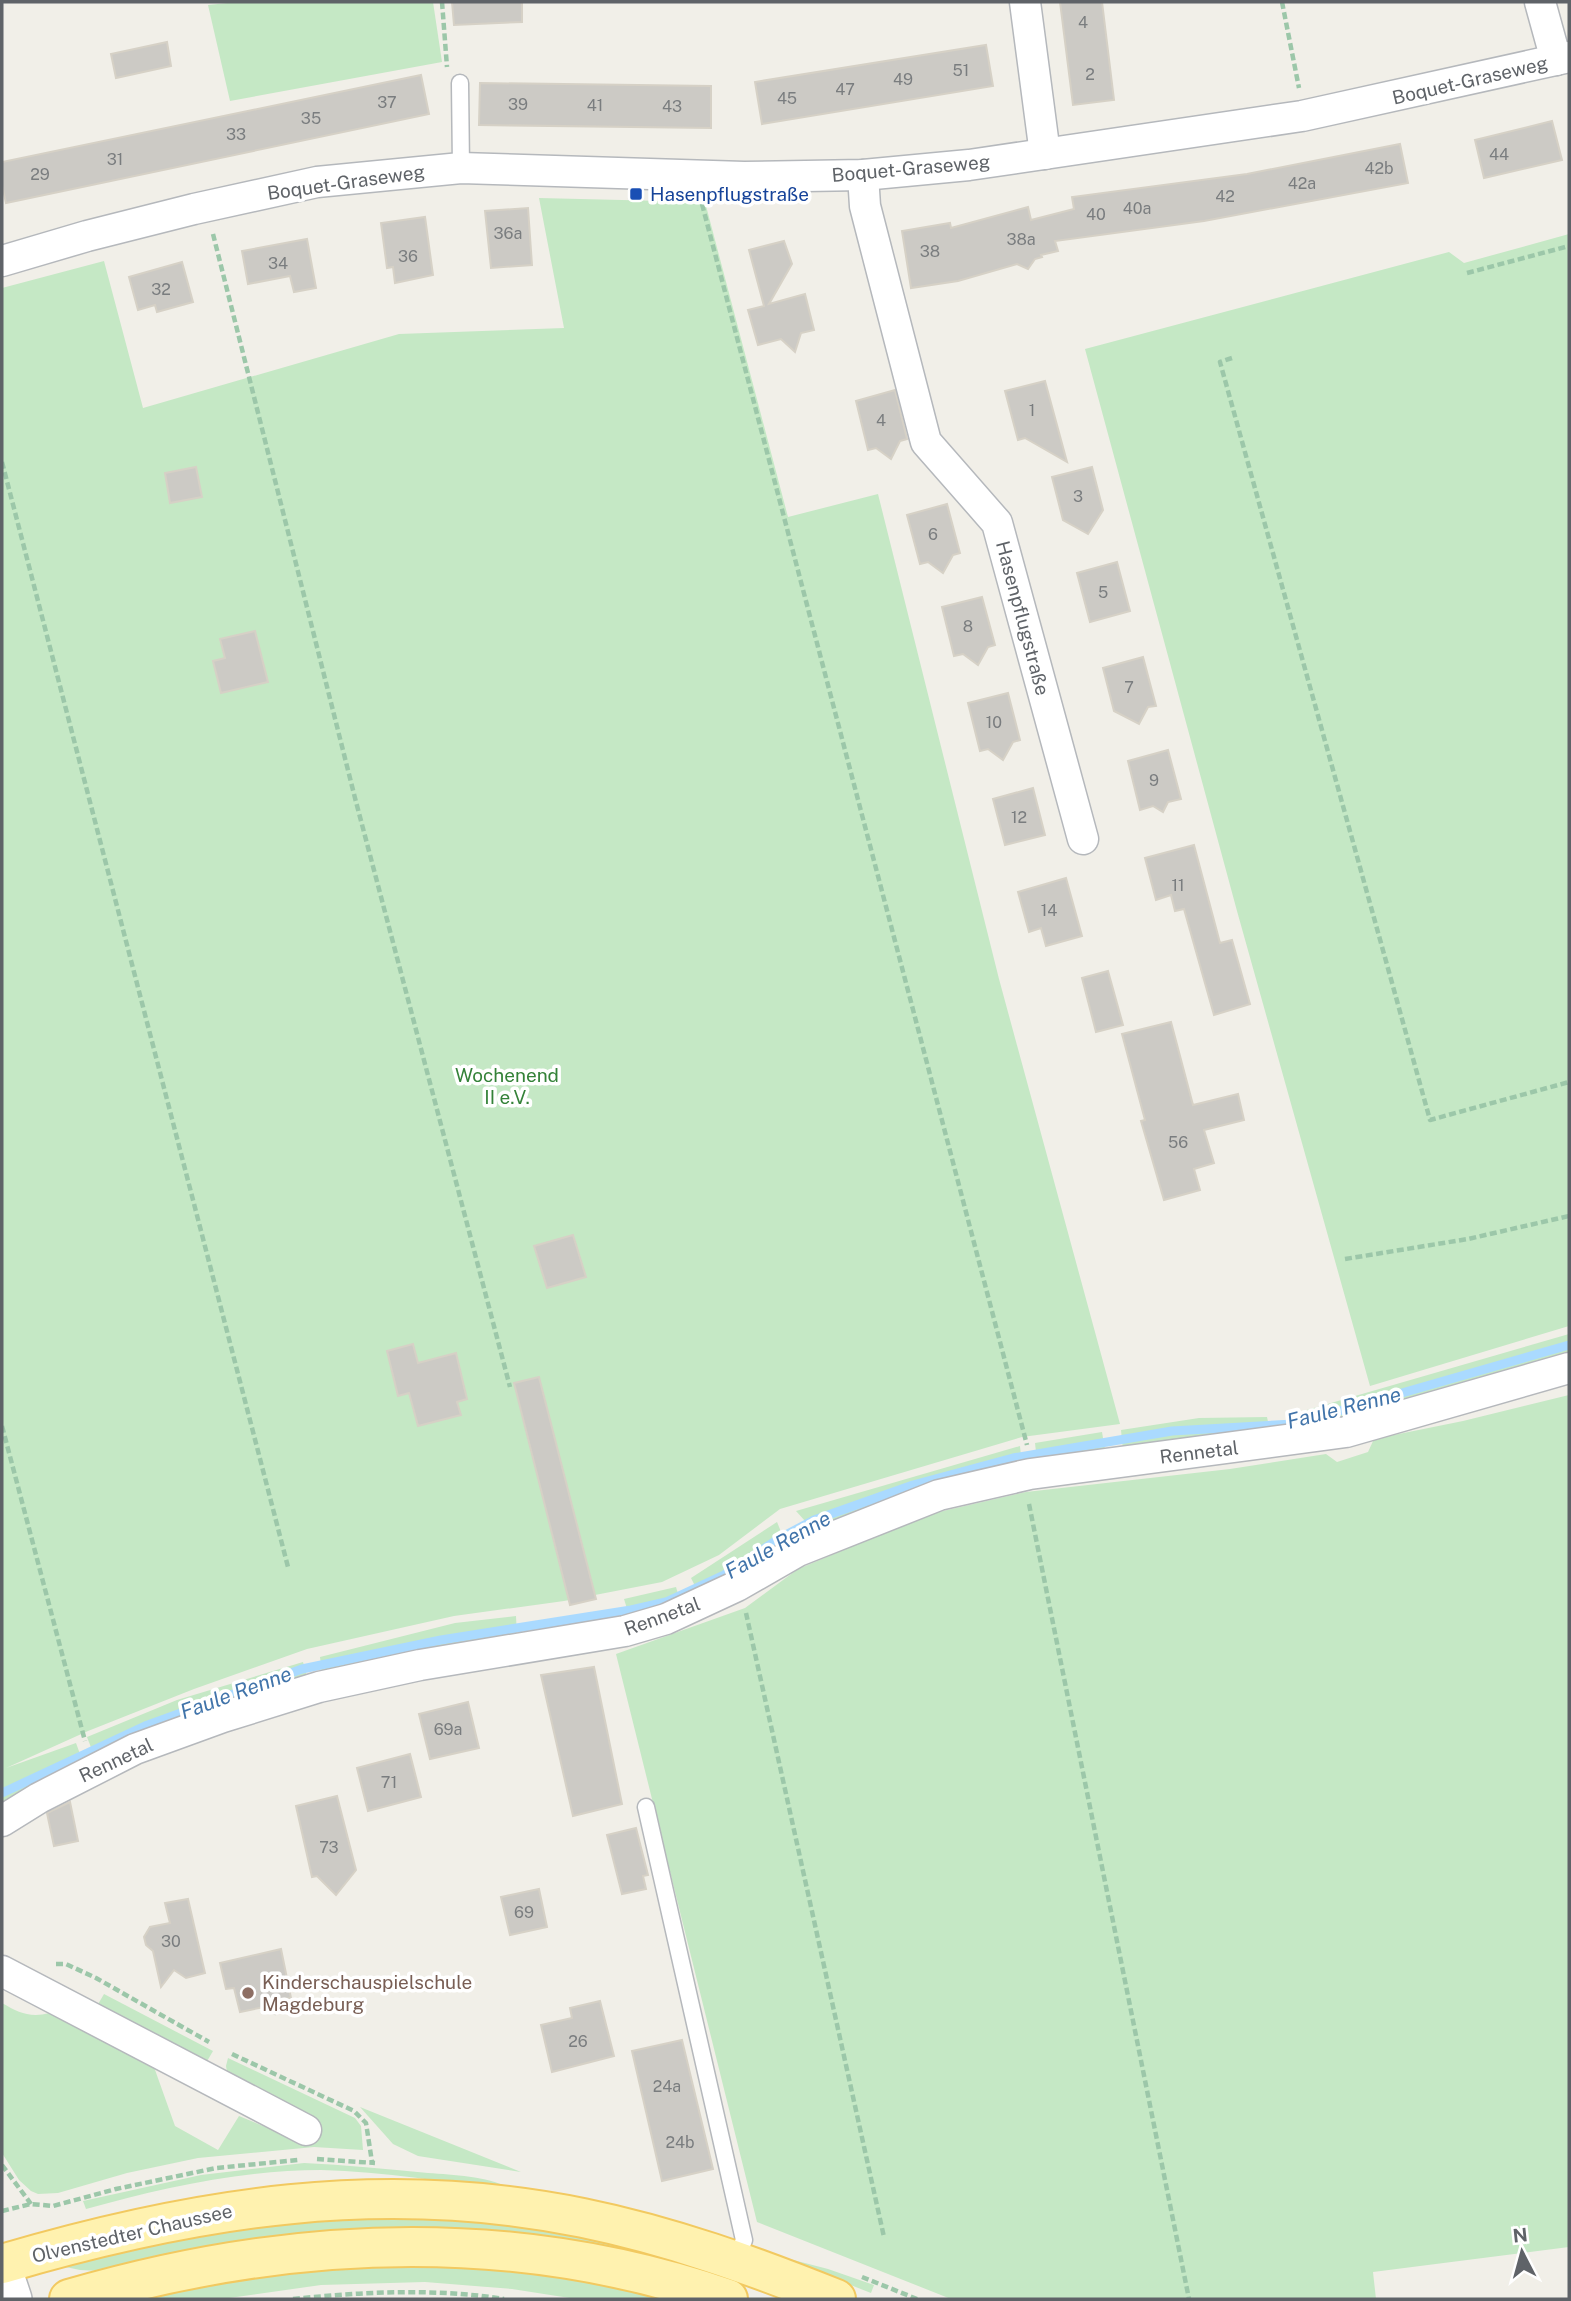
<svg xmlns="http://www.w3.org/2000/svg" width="1571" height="2301" viewBox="0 0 1571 2301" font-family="'Public Sans',sans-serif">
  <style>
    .green { fill: #c5e8c5 }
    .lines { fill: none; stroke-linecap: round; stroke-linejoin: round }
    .stream { stroke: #aadaff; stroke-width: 9 }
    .building { fill: #cccac5; stroke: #d6d1c6; stroke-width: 2 }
    .service-casing { stroke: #b5b8bc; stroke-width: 19 }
    .minor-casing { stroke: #b5b8bc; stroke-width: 33 }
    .tertiary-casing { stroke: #b5b8bc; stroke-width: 40 }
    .primary-casing { stroke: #f2c960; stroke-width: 42 }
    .path { stroke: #9cc7a9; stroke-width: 4.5; stroke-dasharray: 7 3.5; stroke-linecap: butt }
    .service { stroke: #fff; stroke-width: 16 }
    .minor { stroke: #fff; stroke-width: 30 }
    .tertiary { stroke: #fff; stroke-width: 37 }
    .primary { stroke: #fff2af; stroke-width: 38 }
    .transit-dot { fill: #1a4fb4; stroke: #fff; stroke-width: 2.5 }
    .education-dot { fill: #8d6e63; stroke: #fff; stroke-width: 2.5 }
    .labels { text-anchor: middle; stroke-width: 7; stroke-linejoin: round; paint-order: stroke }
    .number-label { font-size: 16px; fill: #7a7d7f }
    .street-label { font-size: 19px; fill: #5f6368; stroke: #fff }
    .transit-label { font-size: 19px; fill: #164399; stroke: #fff; text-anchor: start }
    .park-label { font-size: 19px; fill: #348238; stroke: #fff }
    .education-label { font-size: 19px; fill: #785e54; stroke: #fff; text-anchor: start }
    .water-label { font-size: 21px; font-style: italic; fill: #4174aa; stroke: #fff }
  </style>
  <rect width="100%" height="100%" fill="#f1efe8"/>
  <!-- green -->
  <g class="green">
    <path d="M237,2H433L442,62L230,101L208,5Z"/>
    <path d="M539,198L705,202L788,517L878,494L999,979L1120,1424L1022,1437L780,1509L719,1555L662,1582L564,1601L454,1616L307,1649L194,1689L88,1731L6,1768L76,1743L84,1765L2,1805V288L104,261L143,408L399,334L564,328Z"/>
    <path d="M1569,234V1326L1370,1386L1237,911L1085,349L1449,252L1464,263Z"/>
    <path d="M1569,1334V1356L1294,1431L1293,1414Z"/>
    <path d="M1569,1395V2247L1373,2272L1376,2299H951L757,2222L616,1654L745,1608L798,1569L930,1514L1026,1492L1230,1469L1326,1454L1337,1462L1368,1452L1374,1439L1463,1421Z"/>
    <path d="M1267,1417L1270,1431L1123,1450L1121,1430L1199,1418Z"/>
    <path d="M1102,1432L1105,1450L1037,1461L1035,1443Z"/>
    <path d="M1020,1446L1022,1467L815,1532L796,1511Z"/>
    <path d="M777,1522L786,1544L699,1594L691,1578Z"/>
    <path d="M676,1587L681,1604L630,1618L624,1599Z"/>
    <path d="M516,1616L517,1636L452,1644L322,1672L320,1657L455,1623Z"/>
    <path d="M303,1662L307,1677L95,1758L87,1737L177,1700Z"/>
    <path d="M104,1994L213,2051L206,2063L97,2006Z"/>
    <path d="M2,2003C19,2013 30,2018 50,2013L154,2067L175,2126L218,2150L239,2116L304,2143L228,2077L226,2066L228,2058L355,2118L361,2126L363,2150L314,2147L198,2158L127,2173L58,2193L38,2194L31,2191L19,2180L2,2153Z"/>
    <path d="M360,2107L521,2172L418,2156L393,2144Z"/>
    <path d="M304,2163C345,2165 386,2169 428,2173C455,2175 487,2176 512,2189C449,2184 385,2171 321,2170C242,2170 161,2188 86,2209L83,2201L201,2175Z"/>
    <path d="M346,2213L565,2227L805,2299H783L710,2274L602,2246L563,2239L438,2228L336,2230L250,2239L100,2271L80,2270L61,2266L97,2251Z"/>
    <path d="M774,2255L828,2269L874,2285L871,2293Z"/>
    <path d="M350,2262L553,2271L655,2297V2299H576L512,2289L425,2282L321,2285L222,2299H126L207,2280Z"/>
  </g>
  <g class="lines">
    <!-- stream -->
    <path class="stream" d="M2,1793L145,1726L302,1669L441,1640L631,1610L666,1602L724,1575L780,1538L814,1520L913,1485L1013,1458L1172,1431L1294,1424L1569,1345"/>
  </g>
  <!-- building -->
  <g class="building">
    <path d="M452,2H522V22L454,25Z"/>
    <path d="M1060,2H1102L1114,100L1073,105Z"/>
    <path d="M167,42L171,66L116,78L111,54Z"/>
    <path d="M986,45L993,86L762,124L755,82Z"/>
    <path d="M421,75L429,114L6,203L2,185V162Z"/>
    <path d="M480,83L711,86V128L479,125Z"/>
    <path d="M1552,121L1562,160L1484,178L1475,140Z"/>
    <path d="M1400,144L1408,183L1204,221L1055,241L1058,251L1041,255L1042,257L1035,259L1028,269L1017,264L958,281L911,288L902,231L950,223L951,228L1028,207L1031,220L1074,209L1072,197L1247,174Z"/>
    <path d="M528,208L532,265L491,268L485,211Z"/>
    <path d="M425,217L433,275L395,283L393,267L387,268L381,223Z"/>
    <path d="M307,239L316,288L294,292L290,276L248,284L242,251Z"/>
    <path d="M784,241L792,264L769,304L805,294L814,330L801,333L795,352L781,339L758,345L748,310L764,306L749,250Z"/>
    <path d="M182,262L193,302L157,312L155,305L138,310L129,277Z"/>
    <path d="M1045,381L1067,462L1025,438L1018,440L1005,391Z"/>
    <path d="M895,390L907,439L900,441L891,459L876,448L868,450L856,401Z"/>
    <path d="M196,467L202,497L170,503L165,473Z"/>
    <path d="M1092,467L1103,510L1088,534L1063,520L1052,477Z"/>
    <path d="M947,504L960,553L953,555L943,573L928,562L920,564L907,515Z"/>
    <path d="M1117,562L1130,611L1090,622L1077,573Z"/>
    <path d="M982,597L995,645L988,647L978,665L963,654L954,656L942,607Z"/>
    <path d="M255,631L268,682L221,693L213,661L225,658L220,639Z"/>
    <path d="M1143,657L1156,706L1148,707L1139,724L1114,711L1103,668Z"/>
    <path d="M1008,693L1020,740L1013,742L1003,760L988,749L980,751L968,703Z"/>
    <path d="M1168,750L1181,799L1168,802L1163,812L1153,806L1140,810L1128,761Z"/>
    <path d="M1033,788L1045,835L1005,845L993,799Z"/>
    <path d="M1194,845L1220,943L1232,940L1250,1004L1214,1015L1184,909L1175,911L1171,895L1156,900L1145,858Z"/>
    <path d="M1066,878L1082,936L1046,946L1041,928L1029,932L1018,892Z"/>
    <path d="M1108,971L1123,1025L1096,1032L1082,978Z"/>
    <path d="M1171,1022L1193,1105L1238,1094L1244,1120L1204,1130L1214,1163L1194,1169L1200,1190L1164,1200L1141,1121L1145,1120L1122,1034Z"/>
    <path d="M573,1235L586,1277L547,1288L534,1246Z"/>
    <path d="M413,1344L418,1363L456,1353L467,1399L457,1402L461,1415L418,1426L409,1393L398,1396L387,1351Z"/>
    <path d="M539,1377L596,1599L570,1605L514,1383Z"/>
    <path d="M594,1667L622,1804L573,1816L541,1675Z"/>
    <path d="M468,1702L479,1748L430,1759L419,1714Z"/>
    <path d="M410,1754L421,1797L368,1811L357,1768Z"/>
    <path d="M337,1796L356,1870L336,1895L317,1876L312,1877L296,1806Z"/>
    <path d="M70,1802L78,1841L54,1846L47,1813Z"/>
    <path d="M636,1828L648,1875L643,1876L646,1889L622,1894L607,1835Z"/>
    <path d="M539,1889L547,1927L510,1935L501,1897Z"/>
    <path d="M188,1899L205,1973L186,1978L174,1970L161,1987L153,1951L146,1945L144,1937L150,1927L170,1923L165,1903Z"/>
    <path d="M281,1949L291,1998L284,1999L275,2014L264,2007L240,2012L234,1988L226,1989L220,1963Z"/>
    <path d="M600,2001L614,2056L552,2072L541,2025L572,2018L570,2008Z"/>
    <path d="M682,2040L713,2169L662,2181L632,2051Z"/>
  </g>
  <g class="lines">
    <defs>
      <g id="service">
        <path d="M460,83L461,168"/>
        <path d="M646,1807L744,2240L736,2260"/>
      </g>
      <g id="minor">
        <path d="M1025,2L1045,154"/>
        <path d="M1540,2L1556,60"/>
        <path d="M863,175L865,206L926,442L997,523L1083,839"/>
        <path d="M2,261L87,236L194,209L317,182L461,168L744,177L863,175L969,165L1302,116L1569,57"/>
        <path d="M2,1821L39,1798L135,1749L223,1717L319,1687L420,1665L625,1631L666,1619L737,1586L798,1551L939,1495L1030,1474L1346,1432L1569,1368"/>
        <path d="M2,1971L306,2130"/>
      </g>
      <path id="tertiary" d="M2,2266L13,2299"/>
      <g id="primary">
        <path d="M2,2264C195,2207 383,2177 583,2218C671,2236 754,2266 836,2299"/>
        <path d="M69,2299C288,2235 510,2224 728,2299"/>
      </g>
    </defs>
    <!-- service casing -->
    <use href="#service" class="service-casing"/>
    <!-- minor casing -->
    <use href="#minor" class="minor-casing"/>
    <!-- tertiary casing -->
    <use href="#tertiary" class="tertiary-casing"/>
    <!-- primary casing -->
    <use href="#primary" class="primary-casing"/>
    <!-- path -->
    <g class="path">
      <path d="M442,2L447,67"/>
      <path d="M1282,2L1299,88"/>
      <path d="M702,204L1027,1445"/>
      <path d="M213,234L355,798L510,1387"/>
      <path d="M1467,273L1569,246"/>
      <path d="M1232,358L1220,362L1430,1120L1569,1082"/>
      <path d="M2,462L288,1567"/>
      <path d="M1345,1259L1468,1239L1569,1216"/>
      <path d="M2,1426L85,1741"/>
      <path d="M1029,1504L1189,2299"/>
      <path d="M746,1613L884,2237"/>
      <path d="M56,1964H66L96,1978L209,2042"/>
      <path d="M232,2054L354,2111L366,2123L372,2162"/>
      <path d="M317,2159L375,2163"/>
      <path d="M2,2165L31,2204"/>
      <path d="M2,2211L31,2204L53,2206L116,2189L216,2168L298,2160"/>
      <path d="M862,2277L917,2299"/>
      <path d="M293,2299C363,2292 434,2288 504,2299"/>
    </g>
    <!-- service -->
    <use href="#service" class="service"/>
    <!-- minor -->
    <use href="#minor" class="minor"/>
    <!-- tertiary -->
    <use href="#tertiary" class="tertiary"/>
    <!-- primary -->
    <use href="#primary" class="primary"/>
  </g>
  <!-- markers -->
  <rect class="transit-dot" x="629" y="187" width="14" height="14" rx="3.5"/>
  <circle class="education-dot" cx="248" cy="1993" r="7"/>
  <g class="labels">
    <!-- number labels -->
    <g class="number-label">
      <text x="1083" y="28">4</text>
      <text x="961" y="76">51</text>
      <text x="1090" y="80">2</text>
      <text x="903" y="85">49</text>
      <text x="845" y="95">47</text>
      <text x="787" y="104">45</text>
      <text x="387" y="108">37</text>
      <text x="518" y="110">39</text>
      <text x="595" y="111">41</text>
      <text x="672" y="112">43</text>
      <text x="311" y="124">35</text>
      <text x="236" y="140">33</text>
      <text x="1499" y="160">44</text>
      <text x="115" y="165">31</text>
      <text x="1379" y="174">42b</text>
      <text x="40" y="180">29</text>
      <text x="1302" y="189">42a</text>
      <text x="1225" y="202">42</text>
      <text x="1137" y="214">40a</text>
      <text x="1096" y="220">40</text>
      <text x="508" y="239">36a</text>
      <text x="1021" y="245">38a</text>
      <text x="930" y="257">38</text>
      <text x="408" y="262">36</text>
      <text x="278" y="269">34</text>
      <text x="161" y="295">32</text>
      <text x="1032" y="416">1</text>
      <text x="881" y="426">4</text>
      <text x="1078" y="502">3</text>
      <text x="933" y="540">6</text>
      <text x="1103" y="598">5</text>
      <text x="968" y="632">8</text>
      <text x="1129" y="693">7</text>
      <text x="994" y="728">10</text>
      <text x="1154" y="786">9</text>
      <text x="1019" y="823">12</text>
      <text x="1178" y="891">11</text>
      <text x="1049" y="916">14</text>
      <text x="1178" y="1148">56</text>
      <text x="448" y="1735">69a</text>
      <text x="389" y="1788">71</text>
      <text x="329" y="1853">73</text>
      <text x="524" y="1918">69</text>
      <text x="171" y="1947">30</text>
      <text x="578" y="2047">26</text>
      <text x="667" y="2092">24a</text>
      <text x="680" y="2148">24b</text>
    </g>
    <!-- street labels -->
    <g class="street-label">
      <text transform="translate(1470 80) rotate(-13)" y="7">Boquet-Graseweg</text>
      <text transform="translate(911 168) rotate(-5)" y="7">Boquet-Graseweg</text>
      <text transform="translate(346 182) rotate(-8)" y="7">Boquet-Graseweg</text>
      <text transform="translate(1023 618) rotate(75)" y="7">Hasenpflugstraße</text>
      <text transform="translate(1199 1452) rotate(-7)" y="7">Rennetal</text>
      <text transform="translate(662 1616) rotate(-20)" y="7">Rennetal</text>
      <text transform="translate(116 1760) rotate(-25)" y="7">Rennetal</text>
      <text transform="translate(132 2233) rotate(-13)" y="7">Olvenstedter Chaussee</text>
    </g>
    <!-- transit labels -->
    <g class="transit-label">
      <text x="650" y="201">Hasenpflugstraße</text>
    </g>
    <!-- park labels -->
    <g class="park-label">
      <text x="507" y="1082">Wochenend<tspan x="507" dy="22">II e.V.</tspan></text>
    </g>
    <!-- education labels -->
    <g class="education-label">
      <text x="262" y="1989">Kinderschauspielschule<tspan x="262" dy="22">Magdeburg</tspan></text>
    </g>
    <!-- water labels -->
    <g class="water-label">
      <text transform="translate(1344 1408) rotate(-14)" y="7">Faule Renne</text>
      <text transform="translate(778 1545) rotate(-29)" y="7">Faule Renne</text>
      <text transform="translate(236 1693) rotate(-20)" y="7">Faule Renne</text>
    </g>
  </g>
  <!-- border -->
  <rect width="1571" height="2301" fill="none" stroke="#5f6368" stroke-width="7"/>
  <!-- north arrow -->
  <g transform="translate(1522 2252) rotate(354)" stroke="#ffffff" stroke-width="5" paint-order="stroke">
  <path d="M0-5L12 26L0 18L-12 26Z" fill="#5f6368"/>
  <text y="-10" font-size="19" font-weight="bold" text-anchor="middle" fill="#5f6368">N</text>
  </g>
</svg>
